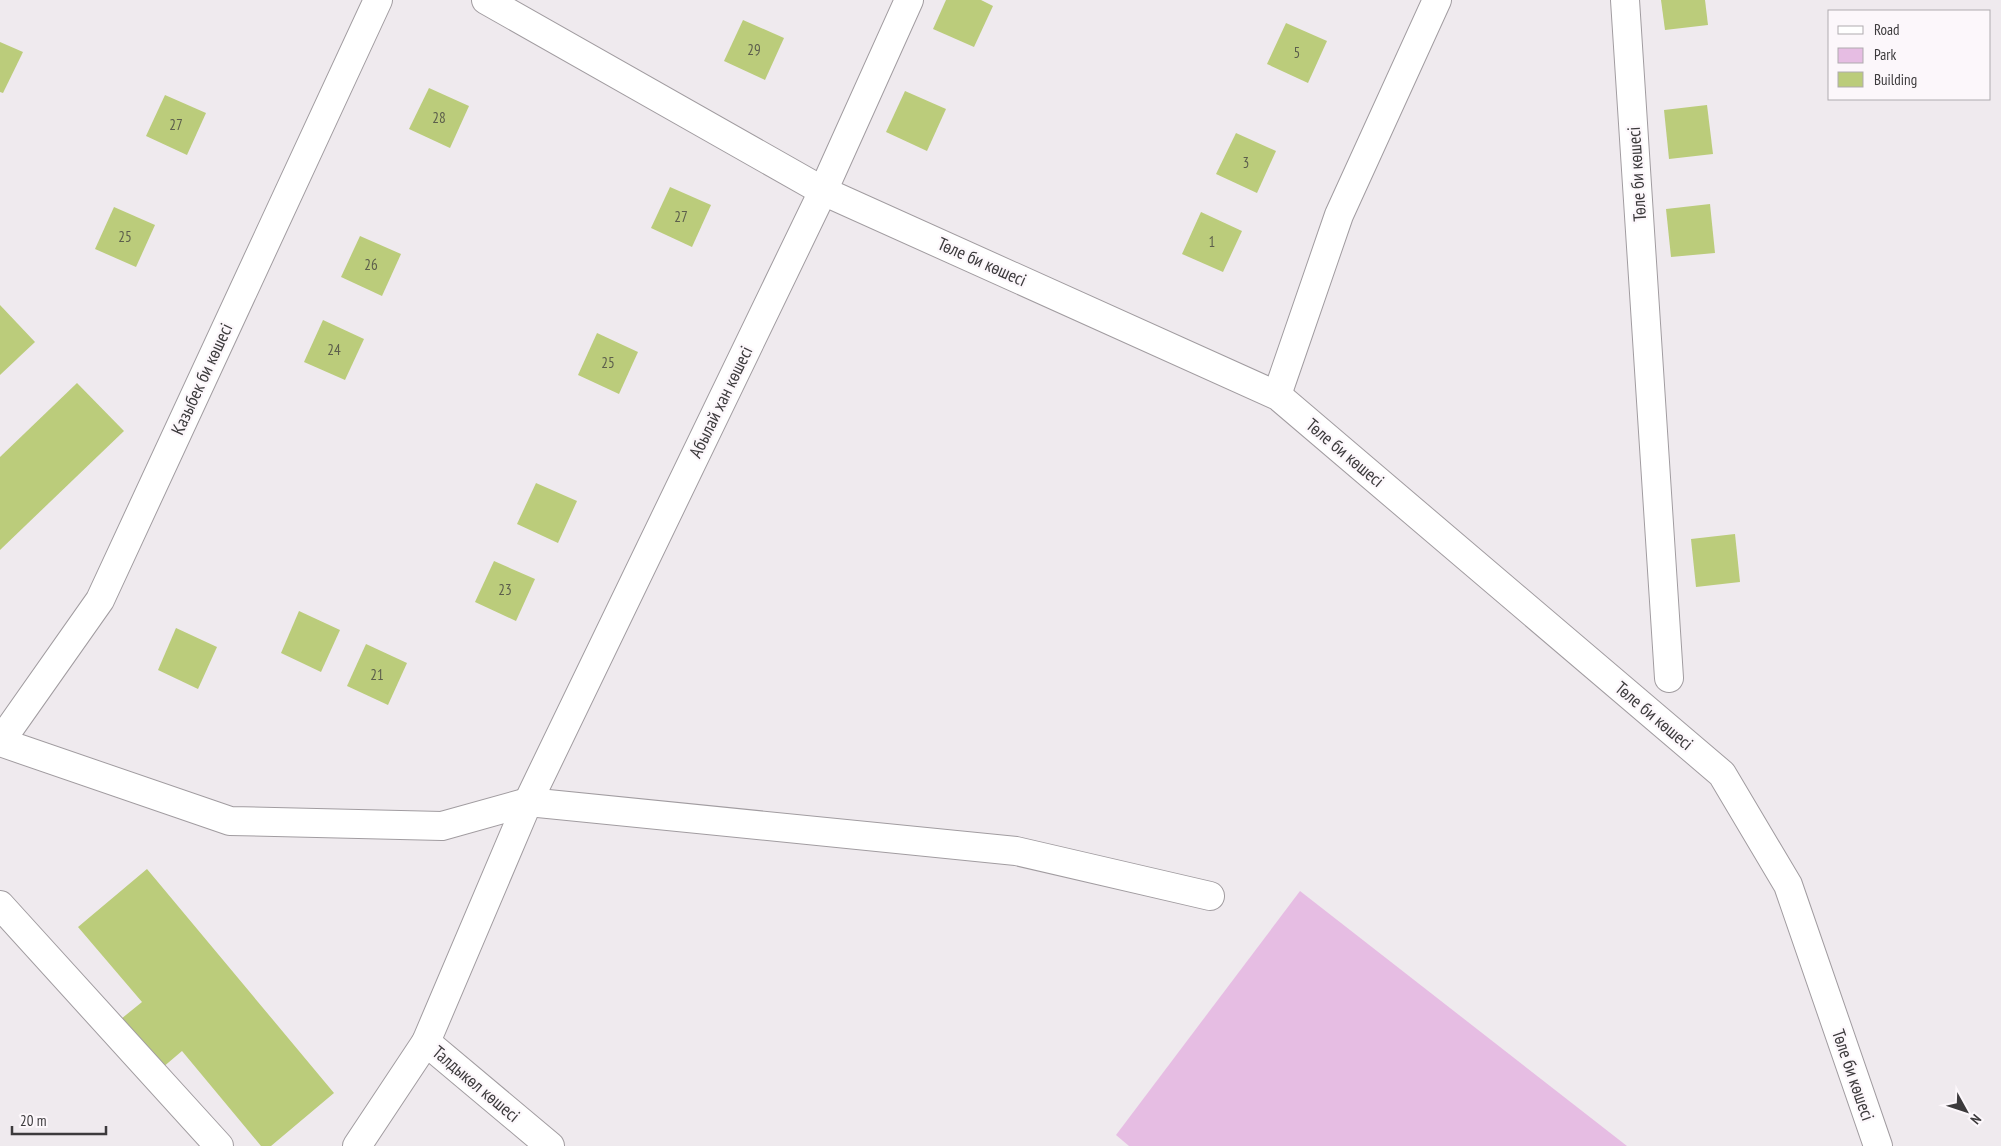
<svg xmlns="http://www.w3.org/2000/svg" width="2001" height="1146" viewBox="0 0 2001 1146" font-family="'PT Sans Narrow',sans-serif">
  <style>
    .green { fill: #e6bde3 }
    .building { fill: #bbcc7b }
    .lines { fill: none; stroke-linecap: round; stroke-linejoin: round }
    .minor-casing { stroke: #a19ca0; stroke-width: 30 }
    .minor { stroke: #fff; stroke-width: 28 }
    .labels { text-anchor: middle; stroke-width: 4.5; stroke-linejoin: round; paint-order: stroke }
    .number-label { font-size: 15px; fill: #5c5e4c }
    .street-label { font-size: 18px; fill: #3c3a3c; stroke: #fcf7fb }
  </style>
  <rect width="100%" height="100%" fill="#efeaee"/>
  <!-- green -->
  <path class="green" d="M1300,891L1627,1146H1129L1116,1135Z"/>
  <!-- building -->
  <g class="building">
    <path d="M946,0H981L993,6L974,47L933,29Z"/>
    <path d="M1661,0H1705L1708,25L1665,30Z"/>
    <path d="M743,20L784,38L765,80L724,61Z"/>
    <path d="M1286,23L1327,41L1308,83L1267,64Z"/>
    <path d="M0,42L23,52L3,93L0,92Z"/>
    <path d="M429,88L469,106L450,148L409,129Z"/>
    <path d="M905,91L946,109L927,151L886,132Z"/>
    <path d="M165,95L206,113L187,155L146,136Z"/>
    <path d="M1707,105L1713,154L1669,159L1664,110Z"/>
    <path d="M1236,133L1276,151L1257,193L1216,174Z"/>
    <path d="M670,187L711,205L692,247L651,228Z"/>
    <path d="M1710,204L1715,253L1671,257L1666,209Z"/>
    <path d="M114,207L155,225L136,267L95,249Z"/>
    <path d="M1201,212L1242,231L1223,272L1182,254Z"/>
    <path d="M360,236L401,254L382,296L341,277Z"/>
    <path d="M0,305L35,342L0,375Z"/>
    <path d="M323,320L364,339L345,380L304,362Z"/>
    <path d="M597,333L638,352L619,394L578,375Z"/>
    <path d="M77,383L124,431L0,550V457Z"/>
    <path d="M536,483L577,501L558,543L517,524Z"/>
    <path d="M1735,534L1740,582L1696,587L1691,539Z"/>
    <path d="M494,561L535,579L516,621L475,602Z"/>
    <path d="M299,611L340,630L321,672L281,653Z"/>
    <path d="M176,628L217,647L198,689L158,670Z"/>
    <path d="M366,644L407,663L388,705L347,686Z"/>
    <path d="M147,869L334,1093L271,1146H261L182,1051L162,1068L121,1019L142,1002L78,927Z"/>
  </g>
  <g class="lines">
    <defs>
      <g id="minor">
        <path d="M486,0L823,191L1278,396L1722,774L1788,885L1878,1146"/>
        <path d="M1625,0L1669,678"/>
        <path d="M1277,395L1339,215L1437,0"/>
        <path d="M0,742L230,821L442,826L528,802L1016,851L1210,896"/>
        <path d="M0,742L100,600L378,0"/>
        <path d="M0,905L219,1146"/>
        <path d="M426,1042L550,1146"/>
        <path d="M357,1146L426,1042L528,802L823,191L909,0"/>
      </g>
    </defs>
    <!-- minor casing -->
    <use href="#minor" class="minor-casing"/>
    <!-- minor -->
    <use href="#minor" class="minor"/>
  </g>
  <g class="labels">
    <!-- number labels -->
    <g class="number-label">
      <text x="754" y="55">29</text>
      <text x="1297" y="58">5</text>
      <text x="439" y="123">28</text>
      <text x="176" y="130">27</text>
      <text x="1246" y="168">3</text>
      <text x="681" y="222">27</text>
      <text x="125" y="242">25</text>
      <text x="1212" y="247">1</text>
      <text x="371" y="270">26</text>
      <text x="334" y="355">24</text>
      <text x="608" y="368">25</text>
      <text x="505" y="595">23</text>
      <text x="377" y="680">21</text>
    </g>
    <!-- street labels -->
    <g class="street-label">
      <text transform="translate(1637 174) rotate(-94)" y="6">Төле би көшесі</text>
      <text transform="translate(982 262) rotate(24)" y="6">Төле би көшесі</text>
      <text transform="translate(202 379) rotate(-65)" y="6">Казыбек би көшесі</text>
      <text transform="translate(721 402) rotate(-64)" y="6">Абылай хан көшесі</text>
      <text transform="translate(1345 453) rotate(40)" y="6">Төле би көшесі</text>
      <text transform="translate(1654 716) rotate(40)" y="6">Төле би көшесі</text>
      <text transform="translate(1853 1075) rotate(71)" y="6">Төле би көшесі</text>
      <text transform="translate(476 1084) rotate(40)" y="6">Талдыкөл көшесі</text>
    </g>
  </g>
  <!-- legend -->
  <rect x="1828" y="10" width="162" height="90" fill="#fcf7fb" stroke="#afabaf"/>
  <rect x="1838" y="26" width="25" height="8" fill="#ffffff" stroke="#afabaf"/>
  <text x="1874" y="35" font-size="15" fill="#3c3a3c">Road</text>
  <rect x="1838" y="48" width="25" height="15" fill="#e6bde3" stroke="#afabaf"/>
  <text x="1874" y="60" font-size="15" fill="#3c3a3c">Park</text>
  <rect x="1838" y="72" width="25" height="15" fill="#bbcc7b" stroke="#afabaf"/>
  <text x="1874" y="85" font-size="15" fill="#3c3a3c">Building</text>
  <!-- north arrow -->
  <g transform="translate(1966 1111) rotate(130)" stroke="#fcf7fb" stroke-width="4" paint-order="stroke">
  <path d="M0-4L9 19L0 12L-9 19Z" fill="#3c3a3c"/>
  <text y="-8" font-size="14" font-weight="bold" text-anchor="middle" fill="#3c3a3c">N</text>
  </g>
  <!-- scale -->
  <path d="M12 1126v8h94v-8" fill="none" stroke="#3c3a3c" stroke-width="2.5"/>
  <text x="20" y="1126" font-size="15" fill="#3c3a3c" stroke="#fcf7fb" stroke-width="4" paint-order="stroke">20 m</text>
</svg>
